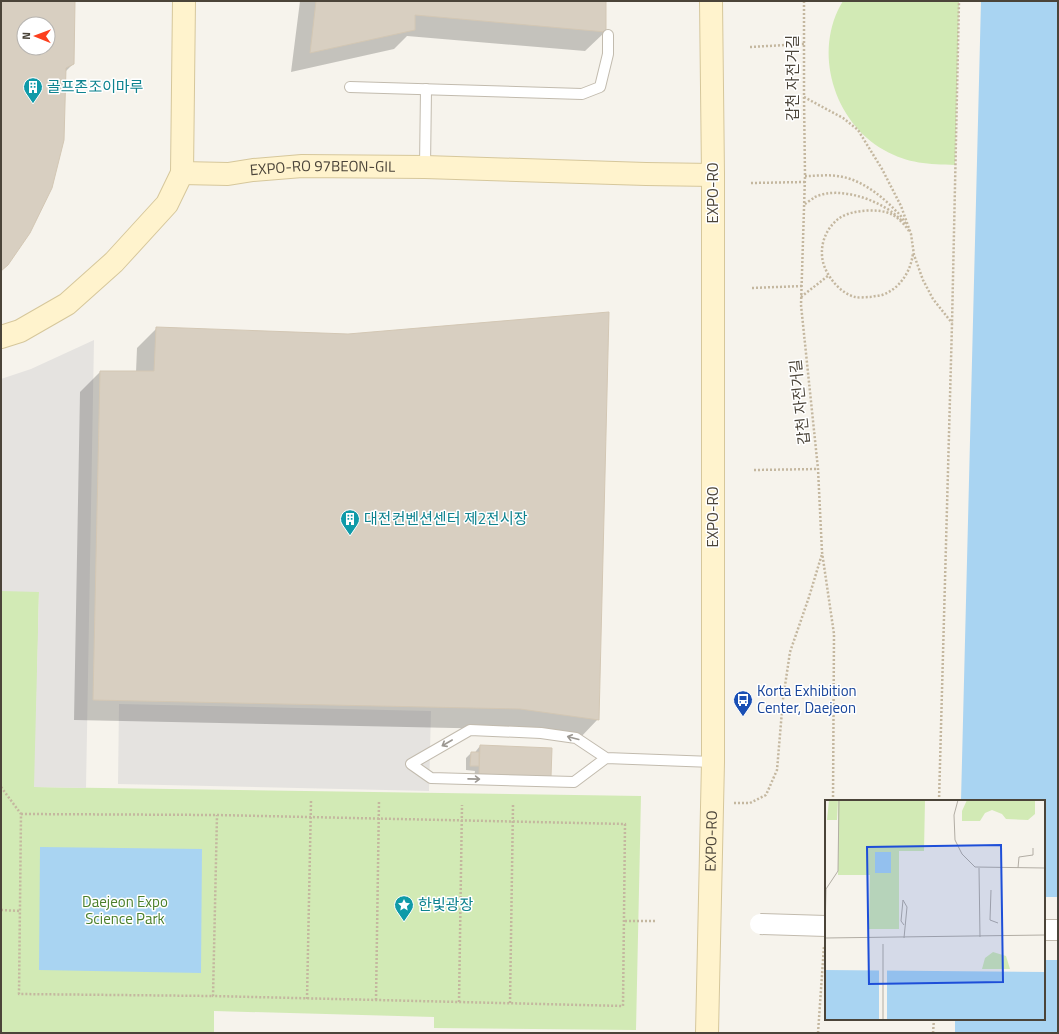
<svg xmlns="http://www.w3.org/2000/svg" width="1059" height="1034" viewBox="0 0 1059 1034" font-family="'Titillium Web','Noto Sans KR',sans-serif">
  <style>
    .green { fill: #d2eab5 }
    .parking { fill: #e5e3e0 }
    .water { fill: #a9d4f2 }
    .pier { fill: #f6f3ec }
    .shadow { fill: #0003; fill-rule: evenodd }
    .building { fill: #d8cfc1; stroke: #d3c7b4; fill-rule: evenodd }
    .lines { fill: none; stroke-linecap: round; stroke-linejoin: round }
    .lane-casing { stroke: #c2bbae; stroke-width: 12 }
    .street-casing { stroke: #c2bbae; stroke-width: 22 }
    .secondary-casing { stroke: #d6c79b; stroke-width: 24 }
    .path { stroke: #c4b79f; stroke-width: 2.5; stroke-dasharray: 2 2; stroke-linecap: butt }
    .lane { stroke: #fff; stroke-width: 10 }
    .street { stroke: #fff; stroke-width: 20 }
    .secondary { stroke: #fff3cd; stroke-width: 22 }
    .street-bridge-casing { stroke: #c2bbae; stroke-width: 22; stroke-linecap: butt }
    .street-bridge { stroke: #fff; stroke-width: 20 }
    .oneway { stroke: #9c9892 }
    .labels { text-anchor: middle; stroke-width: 3; stroke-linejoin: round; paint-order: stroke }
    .street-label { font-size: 15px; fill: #4b4439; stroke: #fff }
    .culture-label { font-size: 15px; fill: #0d838f; stroke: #fff; text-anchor: start }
    .transit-label { font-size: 15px; fill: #164399; stroke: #fff; text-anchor: start }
    .park-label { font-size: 15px; fill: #4a7f2a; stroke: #fff }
    .inset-road { fill: none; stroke: #b2ada4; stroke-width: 1 }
    .view { fill: #1d4ed8; fill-opacity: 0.15; stroke: #1d4ed8; stroke-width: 2 }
    .inset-edge { fill: none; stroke: #4b4439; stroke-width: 2 }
  </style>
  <rect width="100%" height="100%" fill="#f6f3ec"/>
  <!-- green -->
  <g class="green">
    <path d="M843,1H959L955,165C929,164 908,164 884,150C834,122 812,51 843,1Z"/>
    <path d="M1,591H39L35,787L641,796L636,1030L434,1028V1017L214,1011V1033H1Z"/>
  </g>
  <!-- parking -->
  <g class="parking">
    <path d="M94,340L86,788L34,787L39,592L1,591V379L31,369Z"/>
    <path d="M119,704L431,711L429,791L118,784Z"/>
  </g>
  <!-- water -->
  <g class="water">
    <path d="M981,1H1058V1033H955V1019H1044V801H961Z"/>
    <path d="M40,847L202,849L201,973L39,970Z"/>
  </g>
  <!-- pier -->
  <rect class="pier" x="1044" y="897" width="14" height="63"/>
  <!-- shadow -->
  <g class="shadow">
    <path d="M1,1H74L73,64L65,72L1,270ZM24,24H48V48H24Z"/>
    <path d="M300,1H605V32L585,51L407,36L394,49L291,72Z"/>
    <path d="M157,328L598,719L579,739L500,729L74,720L80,392L100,372H136L137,348Z"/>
    <path d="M480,746L550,776L474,778L475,771L466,770V758L471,753H475L476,751Z"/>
  </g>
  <!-- building -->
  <g class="building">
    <path d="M1,1H75L74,64L66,68L64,140L52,188L30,233L8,265L1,271ZM24,24H48V48H24Z"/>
    <path d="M316,1H606V32L415,15V30L310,53Z"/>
    <path d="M609,312L599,720L520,709L93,700L100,371H154L156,327L348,334Z"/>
    <path d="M480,745L552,748L551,777L479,774Z"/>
    <path d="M471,752H479V766H470Z"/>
  </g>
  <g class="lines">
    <defs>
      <g id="lane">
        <path d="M350,87L582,94L600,87L608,54V35"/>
        <path d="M425,167L426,89"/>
        <path d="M606,758L574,782L431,778L411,764L470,730L541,733L576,738L606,758L713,762"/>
      </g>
      <path id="street" d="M1044,930H1058"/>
      <g id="secondary">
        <path id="s1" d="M182,173L228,174L253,170L302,166L425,167L646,174L713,175"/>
        <path d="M1,337L20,331L67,304L114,262L167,204L182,173L184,1"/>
        <path id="s2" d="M707,1033L713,762V175L711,1"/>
      </g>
    </defs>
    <!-- lane casing -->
    <use href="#lane" class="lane-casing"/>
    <!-- street casing -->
    <use href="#street" class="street-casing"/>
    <!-- secondary casing -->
    <use href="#secondary" class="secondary-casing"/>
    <!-- path -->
    <g class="path">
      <path d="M804,1V97L805,176L801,305L818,469L822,552L834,634L833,801"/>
      <path d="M750,47L804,44"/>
      <path d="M804,97L843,118L858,130L882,169L901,206L911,234L914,255L923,280L933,299L952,323"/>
      <path d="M805,176C817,176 831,174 843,177C863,181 883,197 897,212C901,215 903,220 906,224"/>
      <path d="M751,183L805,182"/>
      <path d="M805,204C808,202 812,199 815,197C840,185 884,201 902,221"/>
      <path d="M909,231C905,225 898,217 891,214C879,208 853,210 841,217C826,227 819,245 823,262C827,277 840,293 855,297C859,298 865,297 870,297C874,296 878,296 882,295C900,289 911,271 913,253"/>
      <path d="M752,288L802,286"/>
      <path d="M801,297L829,275"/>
      <path d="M754,470L818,469"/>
      <path d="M1,787L21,814L19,994L213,996"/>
      <path d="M939,801L952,324L959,1"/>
      <path d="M734,803H750L766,795L777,770L783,699L790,652L809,597L822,554"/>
      <path d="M21,814L217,815L625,824L623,1006L213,996L217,815"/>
      <path d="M1,910L21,911"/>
      <path d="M625,921H655"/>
      <path d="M307,999L311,801"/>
      <path d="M376,1000L379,800"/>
      <path d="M459,1002L462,805"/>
      <path d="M510,1003L513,805"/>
      <path d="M818,1033L824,946"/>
      <path d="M933,1033L934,1019"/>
    </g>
    <!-- lane -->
    <use href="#lane" class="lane"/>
    <!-- street -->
    <use href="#street" class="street"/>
    <!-- secondary -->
    <use href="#secondary" class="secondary"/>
    <defs>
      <path id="street-bridge" d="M760,924L826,926"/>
    </defs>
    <!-- street-bridge casing -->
    <use href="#street-bridge" class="street-bridge-casing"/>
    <!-- street-bridge -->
    <use href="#street-bridge" class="street-bridge"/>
  </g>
  <!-- one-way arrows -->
  <defs><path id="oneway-shaft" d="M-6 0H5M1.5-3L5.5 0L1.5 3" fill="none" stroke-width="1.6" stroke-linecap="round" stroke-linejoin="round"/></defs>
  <g class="oneway">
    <use href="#oneway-shaft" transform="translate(573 738) rotate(-165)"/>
    <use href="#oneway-shaft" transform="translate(447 743) rotate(150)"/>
    <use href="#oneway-shaft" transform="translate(474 779) rotate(1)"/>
  </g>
  <!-- icons -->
  <defs>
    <symbol id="building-pin" viewBox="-11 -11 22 30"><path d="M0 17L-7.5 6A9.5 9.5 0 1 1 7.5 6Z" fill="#0f9aa8" stroke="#fff"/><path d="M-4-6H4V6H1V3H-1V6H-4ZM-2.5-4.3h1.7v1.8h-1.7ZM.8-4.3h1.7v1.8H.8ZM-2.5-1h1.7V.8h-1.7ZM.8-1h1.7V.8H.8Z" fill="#fff"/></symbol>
    <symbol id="bus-pin" viewBox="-11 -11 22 30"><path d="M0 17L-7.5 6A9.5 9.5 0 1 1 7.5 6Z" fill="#1a4fb4" stroke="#fff"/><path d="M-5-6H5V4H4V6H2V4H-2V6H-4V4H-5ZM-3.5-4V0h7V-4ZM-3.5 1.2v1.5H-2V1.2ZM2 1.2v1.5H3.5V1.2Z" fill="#fff"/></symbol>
    <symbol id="sight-pin" viewBox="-11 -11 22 30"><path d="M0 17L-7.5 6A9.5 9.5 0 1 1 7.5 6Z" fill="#0f9aa8" stroke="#fff"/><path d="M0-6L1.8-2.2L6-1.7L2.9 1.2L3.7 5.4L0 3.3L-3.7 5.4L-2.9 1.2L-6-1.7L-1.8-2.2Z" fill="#fff"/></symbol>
  </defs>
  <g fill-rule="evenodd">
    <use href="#building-pin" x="22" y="76" width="22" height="30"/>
    <use href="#building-pin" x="339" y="508" width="22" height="30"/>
    <use href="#bus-pin" x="732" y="689" width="22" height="30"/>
    <use href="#sight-pin" x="393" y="894" width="22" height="30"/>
  </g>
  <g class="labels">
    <!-- street labels -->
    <g class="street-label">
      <text transform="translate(793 78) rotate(-90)" y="5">갑천 자전거길</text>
      <text dy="5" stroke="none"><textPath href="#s1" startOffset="141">EXPO-RO 97BEON-GIL</textPath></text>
      <text transform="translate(713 193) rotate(-90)" y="5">EXPO-RO</text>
      <text transform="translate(800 402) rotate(-96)" y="5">갑천 자전거길</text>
      <text transform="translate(713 517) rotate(-90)" y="5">EXPO-RO</text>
      <text dy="5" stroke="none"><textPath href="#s2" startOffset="192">EXPO-RO</textPath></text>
    </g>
    <!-- culture labels -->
    <g class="culture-label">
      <text x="47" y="92">골프존조이마루</text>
      <text x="364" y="524">대전컨벤션센터 제2전시장</text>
      <text x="418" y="910">한빛광장</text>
    </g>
    <!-- transit labels -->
    <g class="transit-label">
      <text x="757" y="696">Korta Exhibition<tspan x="757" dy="17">Center, Daejeon</tspan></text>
    </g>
    <!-- park labels -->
    <g class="park-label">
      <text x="125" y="907">Daejeon Expo<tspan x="125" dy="17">Science Park</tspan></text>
    </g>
  </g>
  <!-- overview -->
  <g transform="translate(825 800)">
    <rect width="220" height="220" fill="#f6f3ec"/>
    <path d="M4,0H13L12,20H2ZM13,0H100L99,51H74V129H44L45,75H13ZM142,0H210V14L203,20L181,19L177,14L167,10L160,13L155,21H137V11ZM168,152L181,156L185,169H157L160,158Z" fill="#d2eab5"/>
    <path d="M50,52H66V73H50ZM0,170L220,172V220H0Z" fill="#a9d4f2"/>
    <path d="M54,169H62V220H54Z" fill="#f6f3ec"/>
    <path class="inset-road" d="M133,0L129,15L130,40L137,54L150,67L220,68M154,68L155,137M193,68L194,57L208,55V48M166,90L165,120L173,123M78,100L82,107L79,138M78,100L76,121L79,125M0,131L1,89L13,71L14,0M0,138L220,135M58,220V144"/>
    <path class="view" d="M176,45L178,182L44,184L42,47Z"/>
    <rect width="220" height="220" class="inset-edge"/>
  </g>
  <!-- border -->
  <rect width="1059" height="1034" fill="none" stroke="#4b4439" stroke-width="4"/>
  <!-- north arrow -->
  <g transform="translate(36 36) rotate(271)"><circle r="19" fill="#ffffff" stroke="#b7b4b0"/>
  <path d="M0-3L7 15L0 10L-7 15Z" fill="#fc3f1d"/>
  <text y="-6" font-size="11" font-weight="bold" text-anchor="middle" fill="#4b4439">N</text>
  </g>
</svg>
